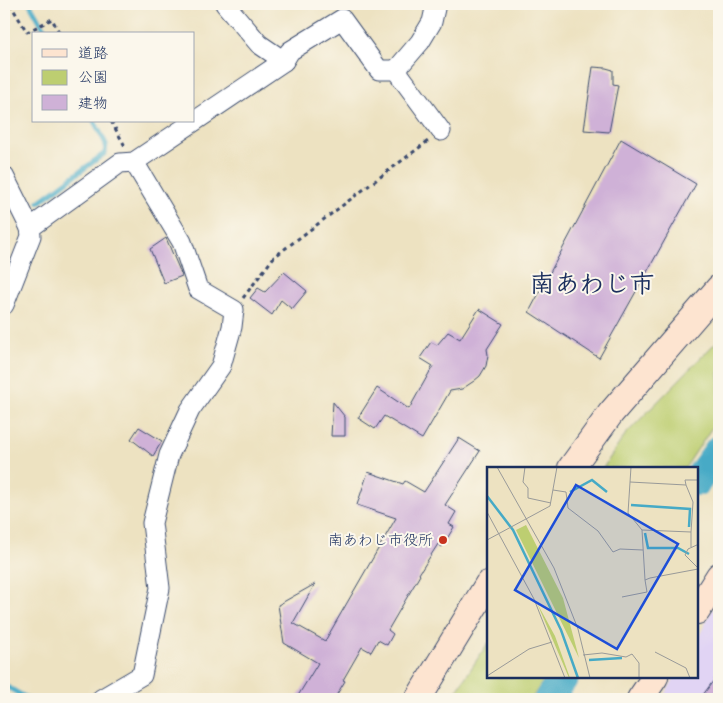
<svg xmlns="http://www.w3.org/2000/svg" width="723" height="703" viewBox="0 0 723 703" font-family="Mali,'Klee One',sans-serif">
  <style>
    .built { fill: #e1d4f4 }
    .green { fill: #bdce71; stroke: #6c7e68 }
    .lines { fill: none; stroke-linecap: round; stroke-linejoin: round }
    .stream { stroke: #46aac6; stroke-width: 5 }
    .river { stroke: #46aac6; stroke-width: 30 }
    .building { fill: #cfb1d7 }
    .street-casing { stroke: #3a4a6d; stroke-width: 21 }
    .secondary-casing { stroke: #3a4a6d; stroke-width: 28 }
    .path { stroke: #3a4a6d; stroke-width: 3; stroke-dasharray: 4 4; stroke-linecap: butt }
    .street { stroke: #fff; stroke-width: 19 }
    .secondary { stroke: #fde4d0; stroke-width: 26 }
    .poi-dot { fill: #c8321e; stroke: #fbf7ec; stroke-width: 2 }
    .labels { text-anchor: middle; stroke-width: 4; stroke-linejoin: round; paint-order: stroke }
    .poi-label { font-size: 15px; fill: #1b2f5e; stroke: #fbf7ec; text-anchor: end }
    .town-label { font-size: 25px; font-weight: bold; fill: #1b2f5e; stroke: #fbf7ec }
    .inset-river { fill: none; stroke: #46aac6; stroke-width: 2.5 }
    .inset-road { fill: none; stroke: #999a99; stroke-width: 1 }
    .view { fill: #1d4ed8; fill-opacity: 0.15; stroke: #1d4ed8; stroke-width: 2.5 }
    .inset-edge { fill: none; stroke: #1b2f5e; stroke-width: 2.5 }
  </style>
  <rect width="100%" height="100%" fill="#fbf7ec"/>
  <filter id="ink" filterUnits="userSpaceOnUse"><feTurbulence type="fractalNoise" baseFrequency=".02" numOctaves="2"/><feDisplacementMap in="SourceGraphic" scale="10" xChannelSelector="R" yChannelSelector="G"/><feConvolveMatrix kernelMatrix="1 2 1 2 8 2 1 2 1" color-interpolation-filters="sRGB"/></filter>
  <filter id="wash" filterUnits="userSpaceOnUse"><feTurbulence type="fractalNoise" baseFrequency=".0096" numOctaves="4" result="noise"/><feDisplacementMap in="SourceGraphic" scale="20" xChannelSelector="R" yChannelSelector="G"/><feGaussianBlur stdDeviation="1.12" result="paint"/><feColorMatrix in="noise" values="0 0 0 0 0 0 0 0 0 0 0 0 0 0 0 0 0 1.4 0 .05"/><feComposite in="paint" operator="in"/></filter>
  <g filter="url(#wash)">
    <rect width="100%" height="100%" fill="#ede2c1"/>
    <!-- built -->
    <path class="built" d="M719,601V699H662L675,677H697V640L711,612Z"/>
    <!-- green -->
    <g class="green">
      <path d="M719,339V417L685,468H603L625,435Z"/>
      <path d="M488,643V677H546L531,699H451Z"/>
    </g>
    <g class="lines">
      <!-- stream -->
      <g class="stream">
        <path d="M30,4L47,34"/>
        <path d="M39,202L105,153L106,144L94,121"/>
        <path d="M4,685L28,699"/>
      </g>
      <!-- river -->
      <g class="river">
        <path d="M697,481L719,450"/>
        <path d="M549,699L564,677"/>
      </g>
    </g>
    <g id="blocks">
      <!-- building -->
      <g class="building">
        <path d="M593,67L606,68L613,70V84L618,85L609,132L584,130Z"/>
        <path d="M621,139L696,184L599,358L529,312Z"/>
        <path d="M166,238L182,276L164,283L150,249Z"/>
        <path d="M284,272L307,291L292,309L281,300L272,315L250,298L258,288L265,292Z"/>
        <path d="M479,309L503,324L487,349L488,355L486,366L480,376L474,381L462,389L450,391L422,439L384,416L375,429L358,418L377,388L409,409L433,366L420,358L431,342L437,345L448,332L460,339Z"/>
        <path d="M333,402L345,417V436H331Z"/>
        <path d="M139,427L162,441L153,456L131,439Z"/>
        <path d="M459,438L480,451L445,505L456,512L449,524L454,527L442,547L438,544L419,574L420,575L388,630L393,634L387,645L378,640L371,652L362,647L343,680L345,681L334,699H296L318,663L284,643L278,605L315,584L293,623L325,641L396,518L357,505L368,472L403,484L405,481L424,492Z"/>
        <path d="M719,673V699H700Z"/>
      </g>
    </g>
  </g>
  <g filter="url(#ink)">
    <use href="#blocks" fill-opacity="0" stroke="#3a4a6d" stroke-width="1"/>
    <g class="lines">
      <defs>
        <g id="street">
          <path d="M225,4L259,44L284,61L290,51L342,19L379,70H396L441,131"/>
          <path d="M396,70L420,42L432,22L436,4"/>
          <path d="M4,176L30,228"/>
          <path d="M4,305L31,236L30,228L120,163L134,162L284,61"/>
          <path d="M101,699L142,675L160,588L152,523L169,455L190,410L221,366L232,327L234,310L198,289L182,242L134,162"/>
        </g>
        <g id="secondary">
          <path d="M571,468L611,413L719,288"/>
          <path d="M697,611L719,576"/>
          <path d="M418,699L488,584"/>
          <path d="M640,699L655,677"/>
        </g>
      </defs>
      <!-- street casing -->
      <use href="#street" class="street-casing"/>
      <!-- secondary casing -->
      <use href="#secondary" class="secondary-casing"/>
      <!-- path -->
      <g class="path">
        <path d="M10,4L27,32L52,19L60,34"/>
        <path d="M111,121L125,146"/>
        <path d="M243,298L274,257L428,141"/>
      </g>
      <!-- street -->
      <use href="#street" class="street"/>
      <!-- secondary -->
      <use href="#secondary" class="secondary"/>
    </g>
  </g>
  <!-- markers -->
  <circle class="poi-dot" cx="443" cy="540" r="5"/>
  <g class="labels">
    <!-- poi labels -->
    <g class="poi-label">
      <text x="433" y="545">南あわじ市役所</text>
    </g>
    <!-- town labels -->
    <g class="town-label">
      <text x="592" y="292">南あわじ市</text>
    </g>
  </g>
  <!-- overview -->
  <g transform="translate(487 467)">
    <rect width="211" height="211" fill="#ede2c1"/>
    <path d="M39,58L76,131L92,191L29,63ZM50,136L68,169L83,211H82Z" fill="#bdce71"/>
    <path class="inset-river" d="M83,25L105,13L120,25M0,29L26,63L74,163L91,211M144,38L203,42L202,60M158,66L161,81H191L202,87M102,193L135,191"/>
    <path class="inset-road" d="M10,0L67,101L91,162L103,211M38,0L36,15L41,21V31L64,36M144,0L141,46L155,63L158,113M143,15L199,18L198,13H212M199,18L206,35L204,65M66,23L79,25L81,41L111,64L126,85L133,82L156,83M0,45L47,132L78,211M155,63L204,65V80M0,73L63,39L70,0M212,77L201,82L198,88L212,102M135,130L160,125L158,113L163,111L211,102M168,185L199,201L203,211M96,188L115,186L139,190L145,187L152,196V211M0,209L42,182L65,175"/>
    <path class="view" d="M89,18L191,77L130,182L28,123Z"/>
    <rect width="211" height="211" class="inset-edge"/>
  </g>
  <!-- margin -->
  <rect width="723" height="703" fill="none" stroke="#fbf7ec" stroke-width="20"/>
  <!-- legend -->
  <rect x="32" y="32" width="162" height="90" fill="#fbf7ec" stroke="#a1a7b3"/>
  <rect x="42" y="49" width="25" height="8" fill="#fde4d0" stroke="#a1a7b3"/>
  <text x="78" y="58" font-size="15" fill="#1b2f5e">道路</text>
  <rect x="42" y="70" width="25" height="15" fill="#bdce71" stroke="#a1a7b3"/>
  <text x="78" y="82" font-size="15" fill="#1b2f5e">公園</text>
  <rect x="42" y="95" width="25" height="15" fill="#cfb1d7" stroke="#a1a7b3"/>
  <text x="78" y="108" font-size="15" fill="#1b2f5e">建物</text>
</svg>
